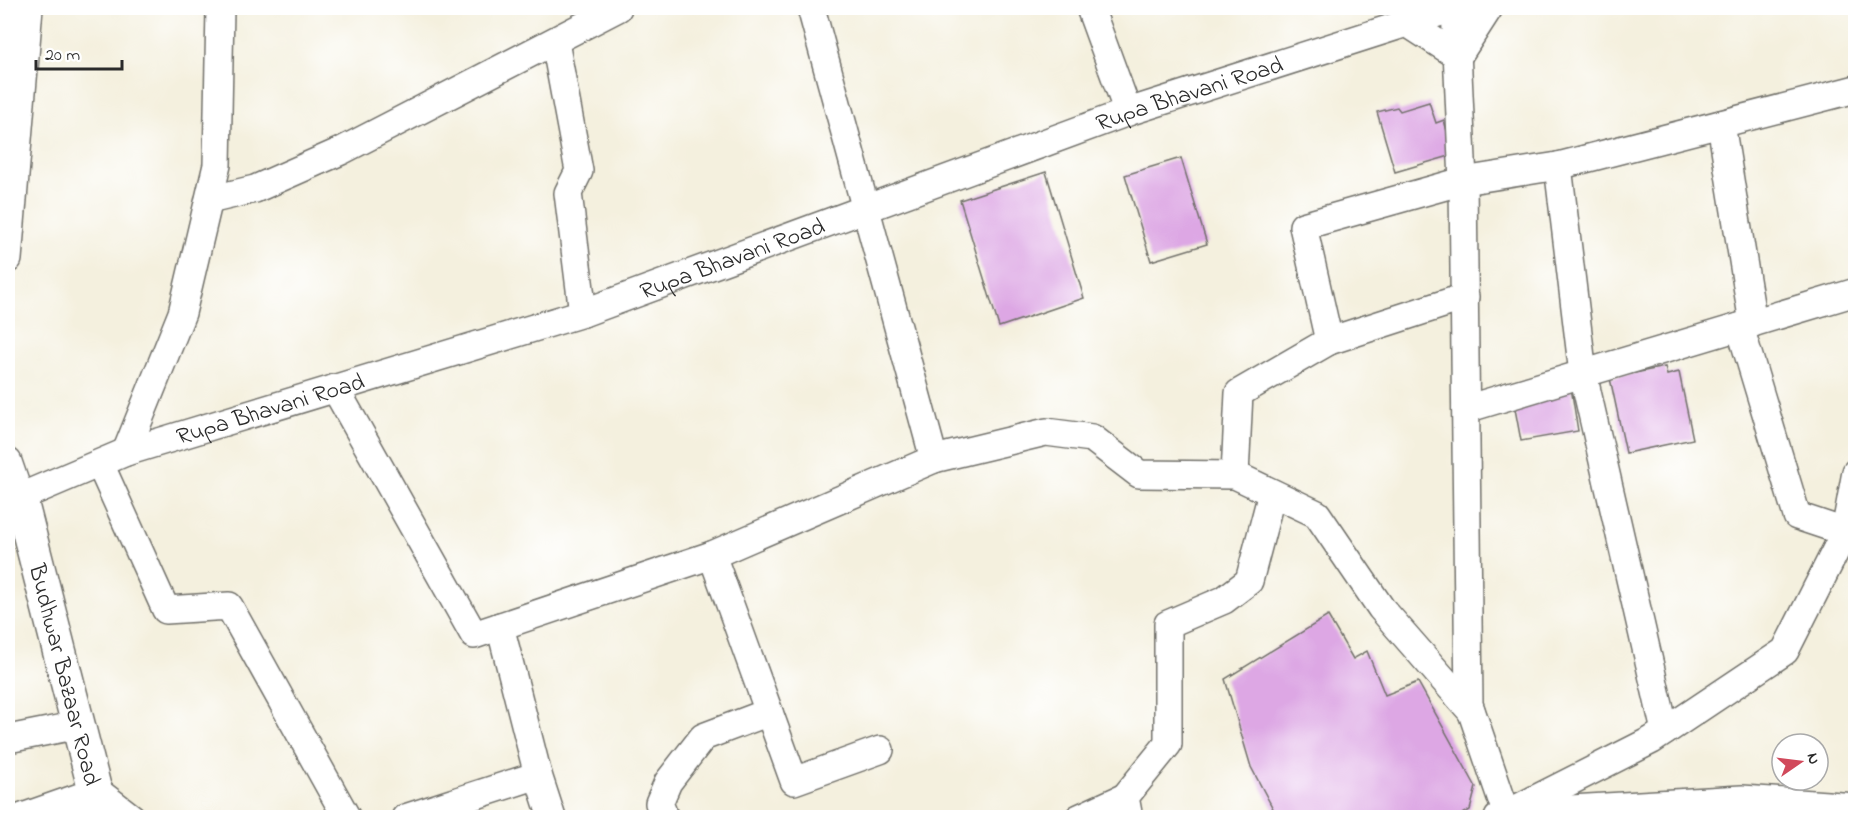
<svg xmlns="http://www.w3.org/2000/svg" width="1863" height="825" viewBox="0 0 1863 825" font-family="'Indie Flower',sans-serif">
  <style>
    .building { fill: #dda7e4 }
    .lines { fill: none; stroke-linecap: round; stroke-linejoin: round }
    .minor-casing { stroke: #71706a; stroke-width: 30 }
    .highway-casing { stroke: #71706a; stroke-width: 36 }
    .minor { stroke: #fff; stroke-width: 27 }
    .highway { stroke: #fff; stroke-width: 33 }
    .labels { text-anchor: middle; stroke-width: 4.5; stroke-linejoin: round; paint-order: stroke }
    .street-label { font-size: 24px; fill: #2b2b2b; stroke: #fff }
  </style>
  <rect width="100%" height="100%" fill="#fff"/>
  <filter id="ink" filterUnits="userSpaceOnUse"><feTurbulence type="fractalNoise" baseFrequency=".0167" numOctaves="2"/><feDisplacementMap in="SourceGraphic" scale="12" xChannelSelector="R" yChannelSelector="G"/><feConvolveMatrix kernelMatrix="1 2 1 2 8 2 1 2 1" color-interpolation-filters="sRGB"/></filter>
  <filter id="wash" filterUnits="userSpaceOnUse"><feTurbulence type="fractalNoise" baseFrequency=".008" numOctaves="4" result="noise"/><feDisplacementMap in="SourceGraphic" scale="24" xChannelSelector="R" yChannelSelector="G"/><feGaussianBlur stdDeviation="1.35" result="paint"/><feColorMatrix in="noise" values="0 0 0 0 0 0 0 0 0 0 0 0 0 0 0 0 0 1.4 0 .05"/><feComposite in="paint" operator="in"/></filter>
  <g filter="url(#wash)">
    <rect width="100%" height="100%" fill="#f4f0de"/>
    <g id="blocks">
      <!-- building -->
      <g class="building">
        <path d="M1429,102L1436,123L1444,120L1453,155L1395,172L1377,112L1397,107L1400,111Z"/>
        <path d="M1181,158L1207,244L1151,261L1125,175Z"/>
        <path d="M1046,172L1084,298L999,327L960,200Z"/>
        <path d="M1665,367L1667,375L1679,372L1693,439L1626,453L1610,378Z"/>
        <path d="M1571,388L1578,431L1521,441L1513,398Z"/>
        <path d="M1328,616L1353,659L1367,651L1385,695L1418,682L1476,787L1470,810L1456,818H1278L1251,767L1225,679Z"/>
        <path d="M1209,812L1210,818H1188V817Z"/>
      </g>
    </g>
  </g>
  <g filter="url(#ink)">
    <use href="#blocks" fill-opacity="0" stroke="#71706a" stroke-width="1.5"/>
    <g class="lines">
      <defs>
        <g id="minor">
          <path d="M811,8L934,459"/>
          <path d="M1090,8L1128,112"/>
          <path d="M1455,8L1463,181L1469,704L1508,818"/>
          <path d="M1413,12L1407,23L1458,56L1489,8"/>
          <path d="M555,42L579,171L568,193L583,313"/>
          <path d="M1721,124L1753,323"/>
          <path d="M1558,166L1583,374L1665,731"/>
          <path d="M209,200L255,189L341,151L618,8"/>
          <path d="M8,259L29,8"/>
          <path d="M1740,327L1797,516L1845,532"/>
          <path d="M1329,341L1303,226L1463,181L1558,166L1856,89"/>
          <path d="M335,388L474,635L712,555"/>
          <path d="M1466,409L1856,292"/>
          <path d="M126,452L182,313L217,165L220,8"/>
          <path d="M8,462L20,497"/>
          <path d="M100,464L166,610L229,606L347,818"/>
          <path d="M1235,475L1239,393L1329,341L1465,297"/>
          <path id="s1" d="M8,499L20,497L126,452L583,313L1128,112L1454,8"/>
          <path d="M500,626L538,775"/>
          <path d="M8,739L79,725"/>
          <path d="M880,750L794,781L712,555L934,459L1046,432L1092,438L1139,474L1235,475L1317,514L1381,608L1471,711"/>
          <path d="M1520,812L1742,799L1856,807"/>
          <path d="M20,818L97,791L132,818"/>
          <path d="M405,818L538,775L552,818"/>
          <path d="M665,818L659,803L668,782L703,737L769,712"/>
          <path d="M1079,818L1125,797"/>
          <path d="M1129,818L1125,797L1168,744V624L1224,600L1249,581L1272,493"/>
          <path d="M1498,818L1652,740L1785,651L1845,532L1856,472"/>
        </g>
        <g id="highway">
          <path id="s2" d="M8,484L20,497L102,818"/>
        </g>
      </defs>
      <!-- minor casing -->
      <use href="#minor" class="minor-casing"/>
      <!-- highway casing -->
      <use href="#highway" class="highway-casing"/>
      <!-- minor -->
      <use href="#minor" class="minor"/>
      <!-- highway -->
      <use href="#highway" class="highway"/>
    </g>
  </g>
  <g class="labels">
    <!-- street labels -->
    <g class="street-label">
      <text dy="8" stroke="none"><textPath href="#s1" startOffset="1250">Rupa Bhavani Road</textPath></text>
      <text dy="8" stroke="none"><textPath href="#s1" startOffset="764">Rupa Bhavani Road</textPath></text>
      <text dy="8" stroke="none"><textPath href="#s1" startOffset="278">Rupa Bhavani Road</textPath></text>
      <text dy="8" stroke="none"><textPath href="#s2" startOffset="201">Budhwar Bazaar Road</textPath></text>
    </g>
  </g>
  <!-- margin -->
  <rect width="1863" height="825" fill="none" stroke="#fff" stroke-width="30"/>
  <!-- north arrow -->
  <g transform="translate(1800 762) rotate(76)"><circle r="28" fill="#ffffff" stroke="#aaaaaa" stroke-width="1.5"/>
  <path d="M0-4.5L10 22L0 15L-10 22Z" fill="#d1495b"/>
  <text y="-9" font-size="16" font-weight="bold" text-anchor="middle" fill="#2b2b2b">N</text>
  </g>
  <!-- scale -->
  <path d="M36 60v9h86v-9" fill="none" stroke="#2b2b2b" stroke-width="3"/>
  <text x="45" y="60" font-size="18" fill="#2b2b2b" stroke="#ffffff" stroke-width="4.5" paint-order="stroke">20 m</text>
</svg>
